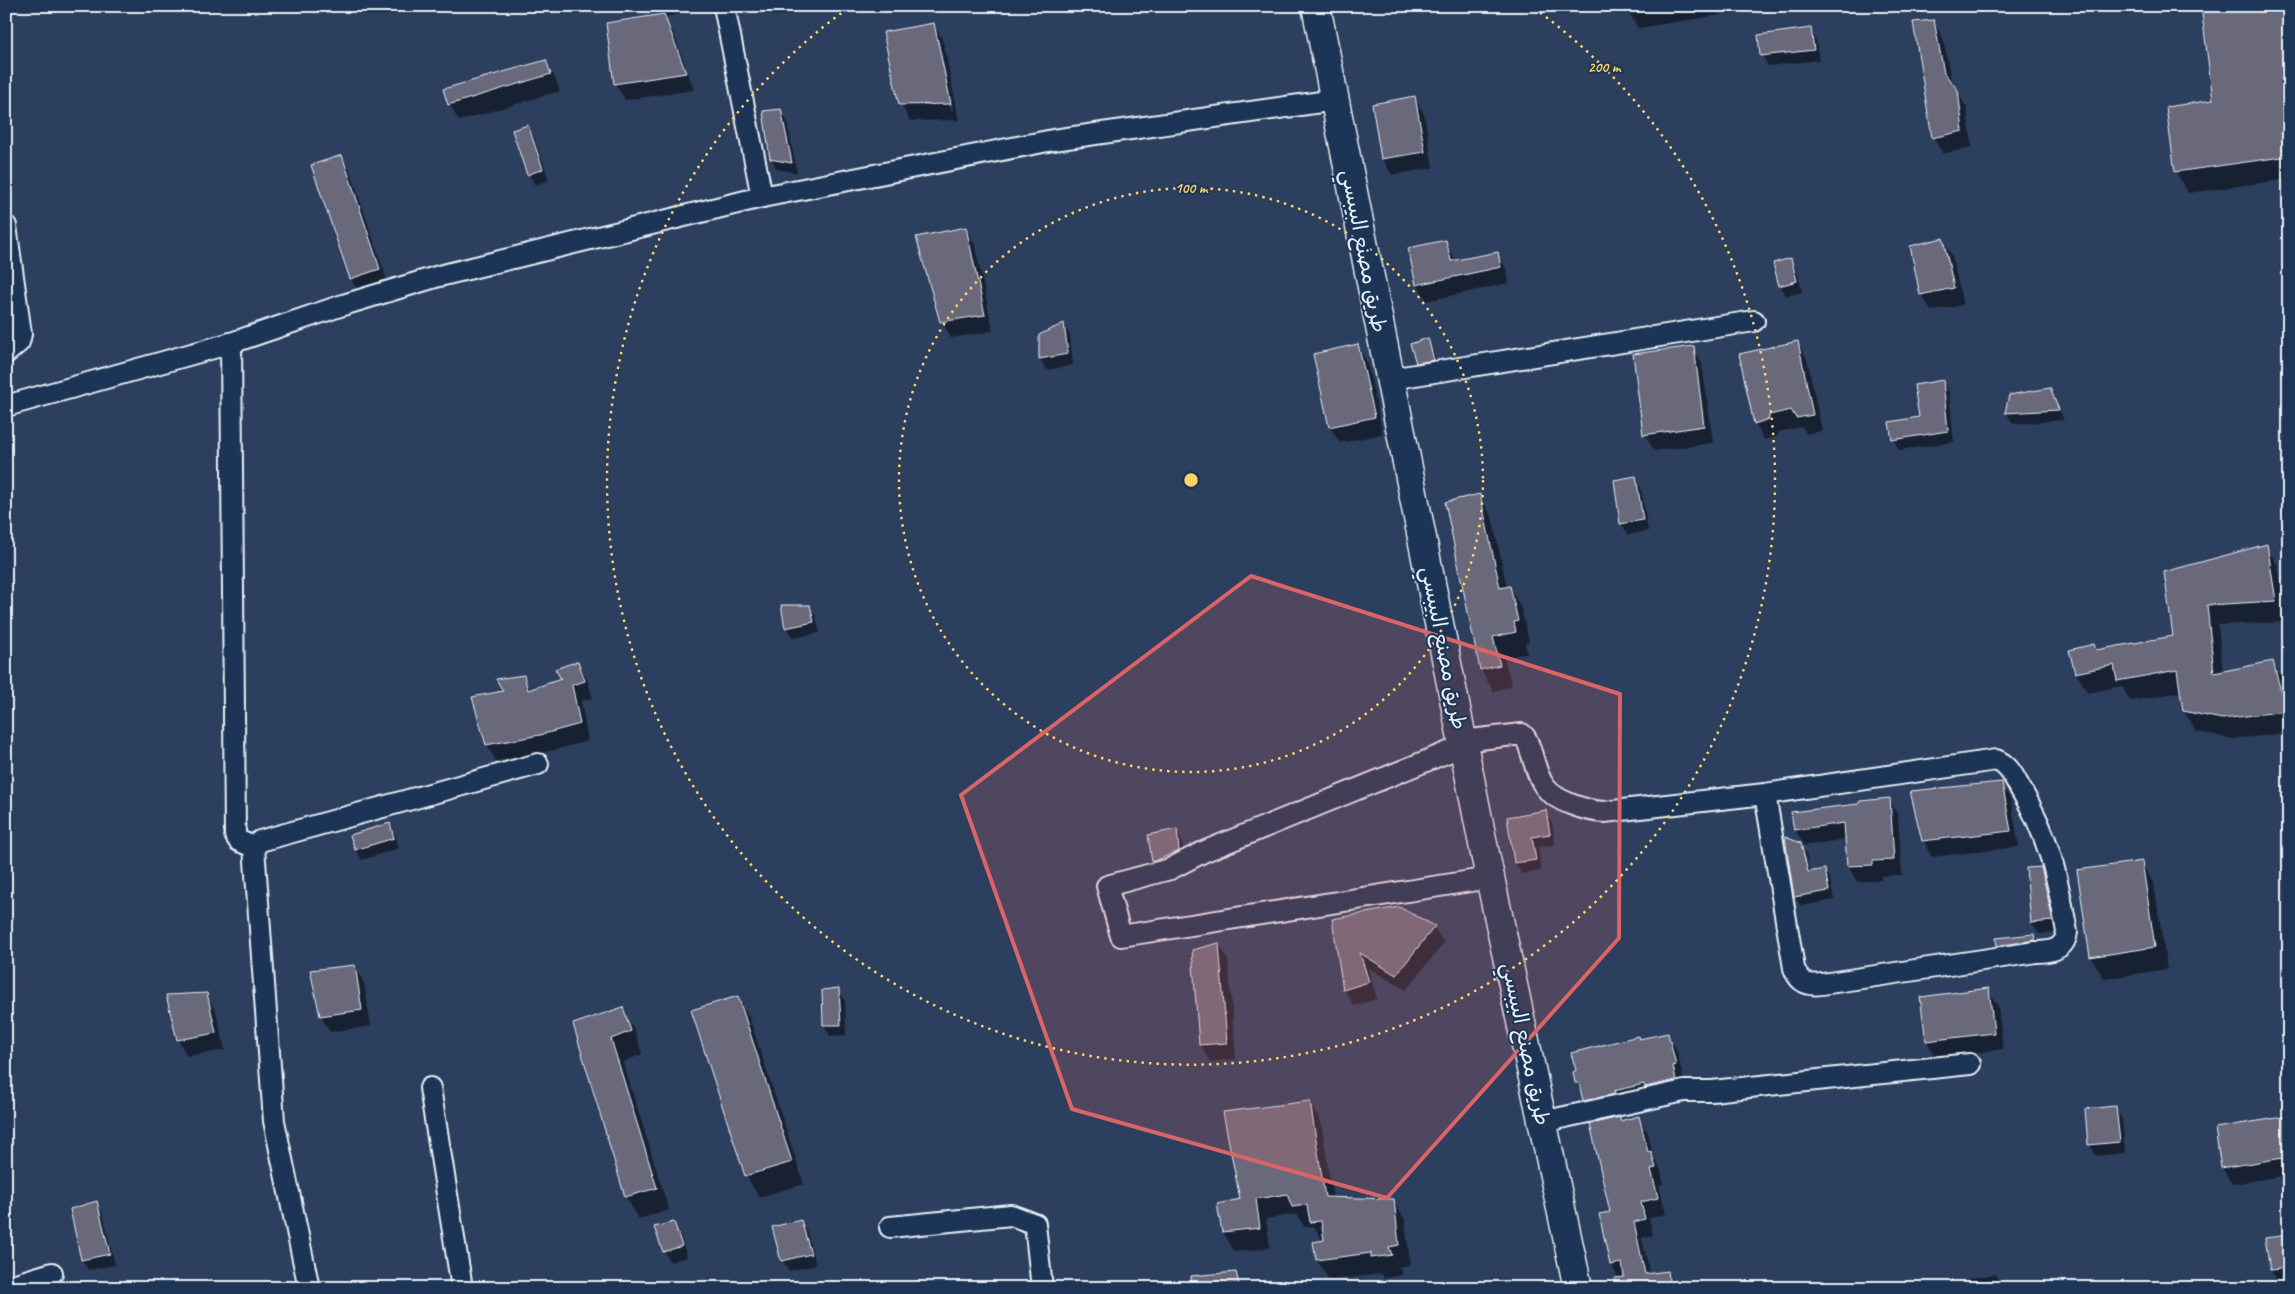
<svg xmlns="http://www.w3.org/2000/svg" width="2295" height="1294" viewBox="0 0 2295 1294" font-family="Caveat,'Playpen Sans Arabic',sans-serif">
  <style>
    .shadow { fill: #0007; fill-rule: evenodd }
    .building { fill: #6a697c; stroke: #e8f1f8 }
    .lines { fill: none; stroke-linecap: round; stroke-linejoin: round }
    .minor-casing { stroke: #e8f1f8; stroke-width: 24 }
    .secondary-casing { stroke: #e8f1f8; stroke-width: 31 }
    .minor { stroke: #1d3557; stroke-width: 20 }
    .secondary { stroke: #1d3557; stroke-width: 28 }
    .marked { fill: #db6466; fill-opacity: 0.2; stroke: #db6466; stroke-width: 4; stroke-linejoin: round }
    .ring { fill: none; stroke: #ffd166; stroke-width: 2.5; stroke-dasharray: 2.5 5 }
    .labels { text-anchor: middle; stroke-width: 4; stroke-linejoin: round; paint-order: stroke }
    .street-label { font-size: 21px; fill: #e8f1f8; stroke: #1d3557 }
    .centre { fill: #ffd166; stroke: #1d3557; stroke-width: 2.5 }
    .ring-label { font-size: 15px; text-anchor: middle; font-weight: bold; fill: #ffd166; stroke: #1d3557; stroke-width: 4; stroke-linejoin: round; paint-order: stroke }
  </style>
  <rect width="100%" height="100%" fill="#2c3f5e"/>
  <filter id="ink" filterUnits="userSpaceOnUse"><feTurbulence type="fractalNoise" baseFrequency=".02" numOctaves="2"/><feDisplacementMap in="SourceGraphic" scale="10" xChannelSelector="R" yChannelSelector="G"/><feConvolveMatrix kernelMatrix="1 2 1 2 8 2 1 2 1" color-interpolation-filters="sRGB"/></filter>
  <g filter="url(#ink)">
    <!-- shadow -->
    <g class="shadow">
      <path d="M661,6H706L667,17Z"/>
      <path d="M1625,6H1719L1720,15L1638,28Z"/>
      <path d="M2289,6V179L2188,193L2176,172L2215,101Z"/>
      <path d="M663,16L673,32L694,90L625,100L615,84L608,24Z"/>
      <path d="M1933,21L1943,38L1952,84L1967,108L1972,147L1943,154L1933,137Z"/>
      <path d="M934,25L943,41L959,120L910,121L901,104ZM937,41H939L953,110H951Z"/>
      <path d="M1810,30L1816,41L1819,60L1768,66L1762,55Z"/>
      <path d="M546,61L555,78L560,91L459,121L450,105L445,90Z"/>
      <path d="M1415,98L1424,114L1433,168L1392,175L1382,159L1373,105Z"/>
      <path d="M780,110L787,121L797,173L777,169L771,158Z"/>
      <path d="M528,127L534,137L549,180L535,185L529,174Z"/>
      <path d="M342,156L351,173L389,286L360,295L351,279Z"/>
      <path d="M966,228L975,245L993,331L951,338L942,322Z"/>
      <path d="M1943,240L1952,256L1963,305L1931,311L1922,294Z"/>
      <path d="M1446,242L1456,262L1497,253L1507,270L1509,283L1427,301L1417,284Z"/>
      <path d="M1791,260L1797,271L1802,292L1786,296L1780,285Z"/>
      <path d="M1064,325L1070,335L1073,365L1047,370L1040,359V335Z"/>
      <path d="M1427,340L1433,351L1440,371L1423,373L1417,362Z"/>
      <path d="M1798,343L1807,359L1822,431L1806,434L1802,427L1778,432V436L1764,440L1755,424Z"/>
      <path d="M1357,345L1367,362L1383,434L1340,443L1330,427L1314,355Z"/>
      <path d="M1693,348L1702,364L1713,443L1654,451L1645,434Z"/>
      <path d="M1943,382L1949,392L1954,442L1899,450L1893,439L1920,418Z"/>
      <path d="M2050,390L2064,420L2013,424L2007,413L2010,396Z"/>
      <path d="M1635,478L1641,488L1648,531L1628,535L1622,524Z"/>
      <path d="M1480,496L1492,517L1507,588L1509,587L1521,608L1529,642L1525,643L1527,653L1504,658L1512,686L1493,691L1481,670L1446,503Z"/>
      <path d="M2266,546L2278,566L2287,622L2218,625L2223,673L2273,662L2285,683L2289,699V733L2234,739L2196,732L2184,711L2182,692L2130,701L2122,686L2088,693L2076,673L2071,651L2094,645L2097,651L2174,637Z"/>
      <path d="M809,606L816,617L820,633L793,638L786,627Z"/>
      <path d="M577,663L587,679L593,698L581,701L588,741L550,751L496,761L487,745L504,692L523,676L531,690L562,679Z"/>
      <path d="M2001,783L2011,800L2019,847L1932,857L1923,840Z"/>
      <path d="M1889,800L1898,815L1902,875L1881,876V880L1857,882L1848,866L1846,839L1802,846L1806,853L1810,873L1825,870L1830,879L1834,900L1801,906L1795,897L1787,839L1804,845L1795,830L1859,805Z"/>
      <path d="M1546,812L1552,823L1555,845L1538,847L1541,871L1521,874L1515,863Z"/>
      <path d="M390,825L396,836L399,848L362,860L356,850Z"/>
      <path d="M1176,831L1182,842L1185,862L1159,872L1153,861Z"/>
      <path d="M2141,862L2154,884L2167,969L2104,979L2091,957Z"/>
      <path d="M2040,868L2047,879L2058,932L2039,934L2032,923Z"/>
      <path d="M1334,920L1434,927L1444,943L1406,990L1368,968L1377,999L1354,1006L1344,989Z"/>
      <path d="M2034,936L2040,947L2005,956L1998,945Z"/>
      <path d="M1219,944L1228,960L1236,1059L1210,1062L1200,1045Z"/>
      <path d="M354,966L364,983L371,1026L330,1032L321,1016Z"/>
      <path d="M838,989L845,1000L846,1035L830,1036L824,1025Z"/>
      <path d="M1988,990L1998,1006L2003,1049L1936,1058L1927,1041L1921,998Z"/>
      <path d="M206,994L216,1011L225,1050L187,1056L178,1039Z"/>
      <path d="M738,997L750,1020L804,1184L759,1197L746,1175Z"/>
      <path d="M622,1009L635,1031L642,1054L623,1062L669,1210L639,1219L626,1197L574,1024Z"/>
      <path d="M1668,1034L1677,1051L1684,1082L1594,1117L1576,1082Z"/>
      <path d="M1309,1102L1321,1122L1333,1199L1393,1200L1405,1220L1410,1265L1399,1267L1403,1275L1384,1278L1382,1274L1329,1280L1317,1260L1323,1242L1314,1226L1304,1227L1297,1214L1266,1219L1270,1248L1235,1252L1223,1232L1218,1205L1241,1200Z"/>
      <path d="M2115,1108L2122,1119L2125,1153L2096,1156L2090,1145Z"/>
      <path d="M1638,1118L1648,1133L1654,1158L1660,1168L1664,1184L1659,1185L1666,1214L1649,1218L1653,1235L1642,1238L1650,1275L1667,1272L1676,1288H1627L1620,1281L1611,1265L1600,1215L1611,1213L1619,1119L1621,1122Z"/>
      <path d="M2289,1118V1175L2232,1184L2222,1168L2216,1129Z"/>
      <path d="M97,1203L103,1214L115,1265L88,1270L82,1259Z"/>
      <path d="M2289,1215V1285L2281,1287L2271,1270L2267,1239L2285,1237L2281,1216Z"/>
      <path d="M801,1222L807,1232L816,1265L789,1271L782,1260Z"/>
      <path d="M673,1223L680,1234L687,1257L670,1262L664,1251Z"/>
      <path d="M1235,1274L1242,1288H1203Z"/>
      <path d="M1995,1274L2003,1288H1969L1967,1279Z"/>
    </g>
    <!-- building -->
    <g class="building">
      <path d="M2201,6H2289V156L2175,172L2166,107L2213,100Z"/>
      <path d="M664,14L686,73L614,84L606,23Z"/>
      <path d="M1934,20L1944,73L1958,90L1963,131L1932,138L1913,22Z"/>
      <path d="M934,23L951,104L899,105L883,32Z"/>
      <path d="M1811,28L1814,50L1760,56L1758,35Z"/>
      <path d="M546,60L551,74L448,105L443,89Z"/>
      <path d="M1415,96L1425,152L1381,159L1372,104Z"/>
      <path d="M781,109L792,163L770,159L763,111Z"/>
      <path d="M528,125L543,169L527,175L512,130Z"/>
      <path d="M342,155L380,269L350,279L311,165Z"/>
      <path d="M966,227L985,315L940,322L916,237Z"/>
      <path d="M1943,238L1954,288L1920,295L1910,246Z"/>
      <path d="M1446,240L1451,261L1498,252L1501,267L1416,285L1408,248Z"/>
      <path d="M1791,258L1797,281L1779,286L1773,263Z"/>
      <path d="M1064,323L1068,354L1039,359V335Z"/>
      <path d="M1428,338L1434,360L1416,363L1410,344Z"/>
      <path d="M1798,341L1813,415L1796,418L1791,410L1769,415V419L1754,424L1739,354Z"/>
      <path d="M1358,344L1375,417L1329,427L1313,354Z"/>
      <path d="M1694,346L1704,426L1643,435L1633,354Z"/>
      <path d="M1943,380L1948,431L1892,440L1889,422L1919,417L1914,385Z"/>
      <path d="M2050,388L2059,410L2005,413L2009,395Z"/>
      <path d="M1636,476L1643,520L1620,524L1614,480Z"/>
      <path d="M1480,494L1500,588L1510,586L1518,621L1514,622L1516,632L1493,637L1500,665L1480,670L1445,502Z"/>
      <path d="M2267,544L2276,601L2207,605L2214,673L2273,661L2286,711L2222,719L2183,711L2177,670L2117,681L2114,665L2075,673L2069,650L2094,644L2096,650L2173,636L2164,572Z"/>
      <path d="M781,605H810L814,622L785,628Z"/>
      <path d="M578,661L585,681L572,685L580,724L540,735L486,745L472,697L503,691L496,679L524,675L528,690L561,679L555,669Z"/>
      <path d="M2002,782L2011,831L1922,841L1910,791Z"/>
      <path d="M1890,798L1894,860L1873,861V865L1847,866L1844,823L1794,830L1791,812L1858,804L1860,801Z"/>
      <path d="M1546,810L1550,834L1532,837L1536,860L1514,863L1507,817Z"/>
      <path d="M390,823L394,838L355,850L350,835Z"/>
      <path d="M1177,829L1179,851L1152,862L1148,835Z"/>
      <path d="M1785,837L1801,843L1808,872L1825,869L1829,891L1794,897Z"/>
      <path d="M2142,861L2155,947L2090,957L2077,870Z"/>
      <path d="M2041,867L2053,921L2031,923L2026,868Z"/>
      <path d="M1399,907L1435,926L1396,975L1360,953L1369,982L1343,990L1332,919Z"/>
      <path d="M2034,934L2035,940L1997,946L1996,938Z"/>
      <path d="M1219,943L1227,1043L1199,1045L1192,950Z"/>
      <path d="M355,965L362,1010L320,1016L310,970Z"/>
      <path d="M839,988L841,1025H823L822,990Z"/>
      <path d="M1989,988L1994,1033L1926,1041L1920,997Z"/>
      <path d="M207,993L216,1033L177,1040L166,995Z"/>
      <path d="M738,996L792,1162L745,1176L691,1010Z"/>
      <path d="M623,1007L631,1031L611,1039L657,1188L625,1197L573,1024Z"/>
      <path d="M1668,1033L1676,1065L1673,1066L1676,1080L1645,1087L1644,1084L1614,1091L1615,1094L1583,1101L1579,1083H1575L1573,1072L1576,1070L1571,1053L1638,1036L1639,1039Z"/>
      <path d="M1310,1101L1325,1197L1394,1199L1399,1245L1389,1247L1392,1255L1371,1258V1253L1316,1260L1313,1242L1324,1240L1321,1221L1310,1222L1307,1205L1292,1207L1287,1194L1256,1199L1260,1228L1222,1232L1217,1204L1240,1199L1223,1112Z"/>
      <path d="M2116,1106L2120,1142L2088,1145L2085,1109Z"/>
      <path d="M1639,1116L1648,1152L1651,1151L1656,1168L1651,1169L1658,1198L1641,1202L1645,1219L1634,1222L1645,1274L1668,1271L1670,1288H1616L1615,1278L1624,1277L1622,1263L1610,1265L1599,1214L1610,1212L1590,1124L1620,1117V1121Z"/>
      <path d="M2289,1116V1157L2221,1168L2215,1128Z"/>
      <path d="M97,1201L110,1254L81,1260L70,1209Z"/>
      <path d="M801,1220L811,1254L781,1261L772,1227Z"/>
      <path d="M674,1222L682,1246L663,1252L654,1227Z"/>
      <path d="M2289,1235V1268L2270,1270L2265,1238Z"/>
      <path d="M1236,1272L1240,1288H1192L1191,1276Z"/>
    </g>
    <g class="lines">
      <defs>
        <g id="minor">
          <path d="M724,6L762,197"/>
          <path d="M6,226L21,334L19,342L6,353"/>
          <path d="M231,343L235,835L239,841L254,847"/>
          <path d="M1390,379L1754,321"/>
          <path d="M6,406L231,343L343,305L439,276L762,197L1053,140L1335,100"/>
          <path d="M1462,741L1522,734C1528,739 1529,747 1532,755C1535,765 1538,778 1545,787C1556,802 1587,811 1604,812L1765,794L1996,760C2009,765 2014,777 2020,788C2050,838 2057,876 2067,932C2065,949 2052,952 2036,952L1822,984C1808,986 1799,983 1794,968L1765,794"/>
          <path d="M1463,746L1203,852L1170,869L1107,886L1121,936L1490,878"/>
          <path d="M430,1088L462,1288"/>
          <path d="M1542,1122L1684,1091H1712L1970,1064"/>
          <path d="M890,1227L1011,1215L1035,1224L1042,1288"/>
          <path d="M6,1287L52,1273"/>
          <path d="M309,1288L274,1121L254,847L260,841L538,764"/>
        </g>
        <path id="secondary" d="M1316,6L1485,854L1578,1288"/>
      </defs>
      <!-- minor casing -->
      <use href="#minor" class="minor-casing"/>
      <!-- secondary casing -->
      <use href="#secondary" class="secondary-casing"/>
      <!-- minor -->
      <use href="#minor" class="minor"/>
      <!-- secondary -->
      <use href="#secondary" class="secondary"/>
    </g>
  </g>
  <!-- marked area -->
  <path class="marked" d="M1251,576L1620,694L1619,938L1387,1198L1072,1109L961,795Z"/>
  <!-- distance rings -->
  <g class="ring">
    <circle cx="1191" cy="480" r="292"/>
    <path d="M1534 8A584 584 0 1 1 848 8"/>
  </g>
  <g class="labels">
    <!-- street labels -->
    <g class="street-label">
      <text transform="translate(1364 251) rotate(79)" y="7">طريق مصنع البيبسي</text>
      <text transform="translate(1444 648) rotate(79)" y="7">طريق مصنع البيبسي</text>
      <text transform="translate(1526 1044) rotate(78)" y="7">طريق مصنع البيبسي</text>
    </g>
  </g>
  <circle cx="1191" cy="480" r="8" class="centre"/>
  <g class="ring-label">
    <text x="1604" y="72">200 m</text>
    <text x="1191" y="193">100 m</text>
  </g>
  <!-- margin -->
  <rect width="2295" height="1294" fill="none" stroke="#1d3557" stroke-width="25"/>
  <rect x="12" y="12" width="2270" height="1269" fill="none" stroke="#e8f1f8" stroke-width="2" filter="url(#ink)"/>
</svg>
